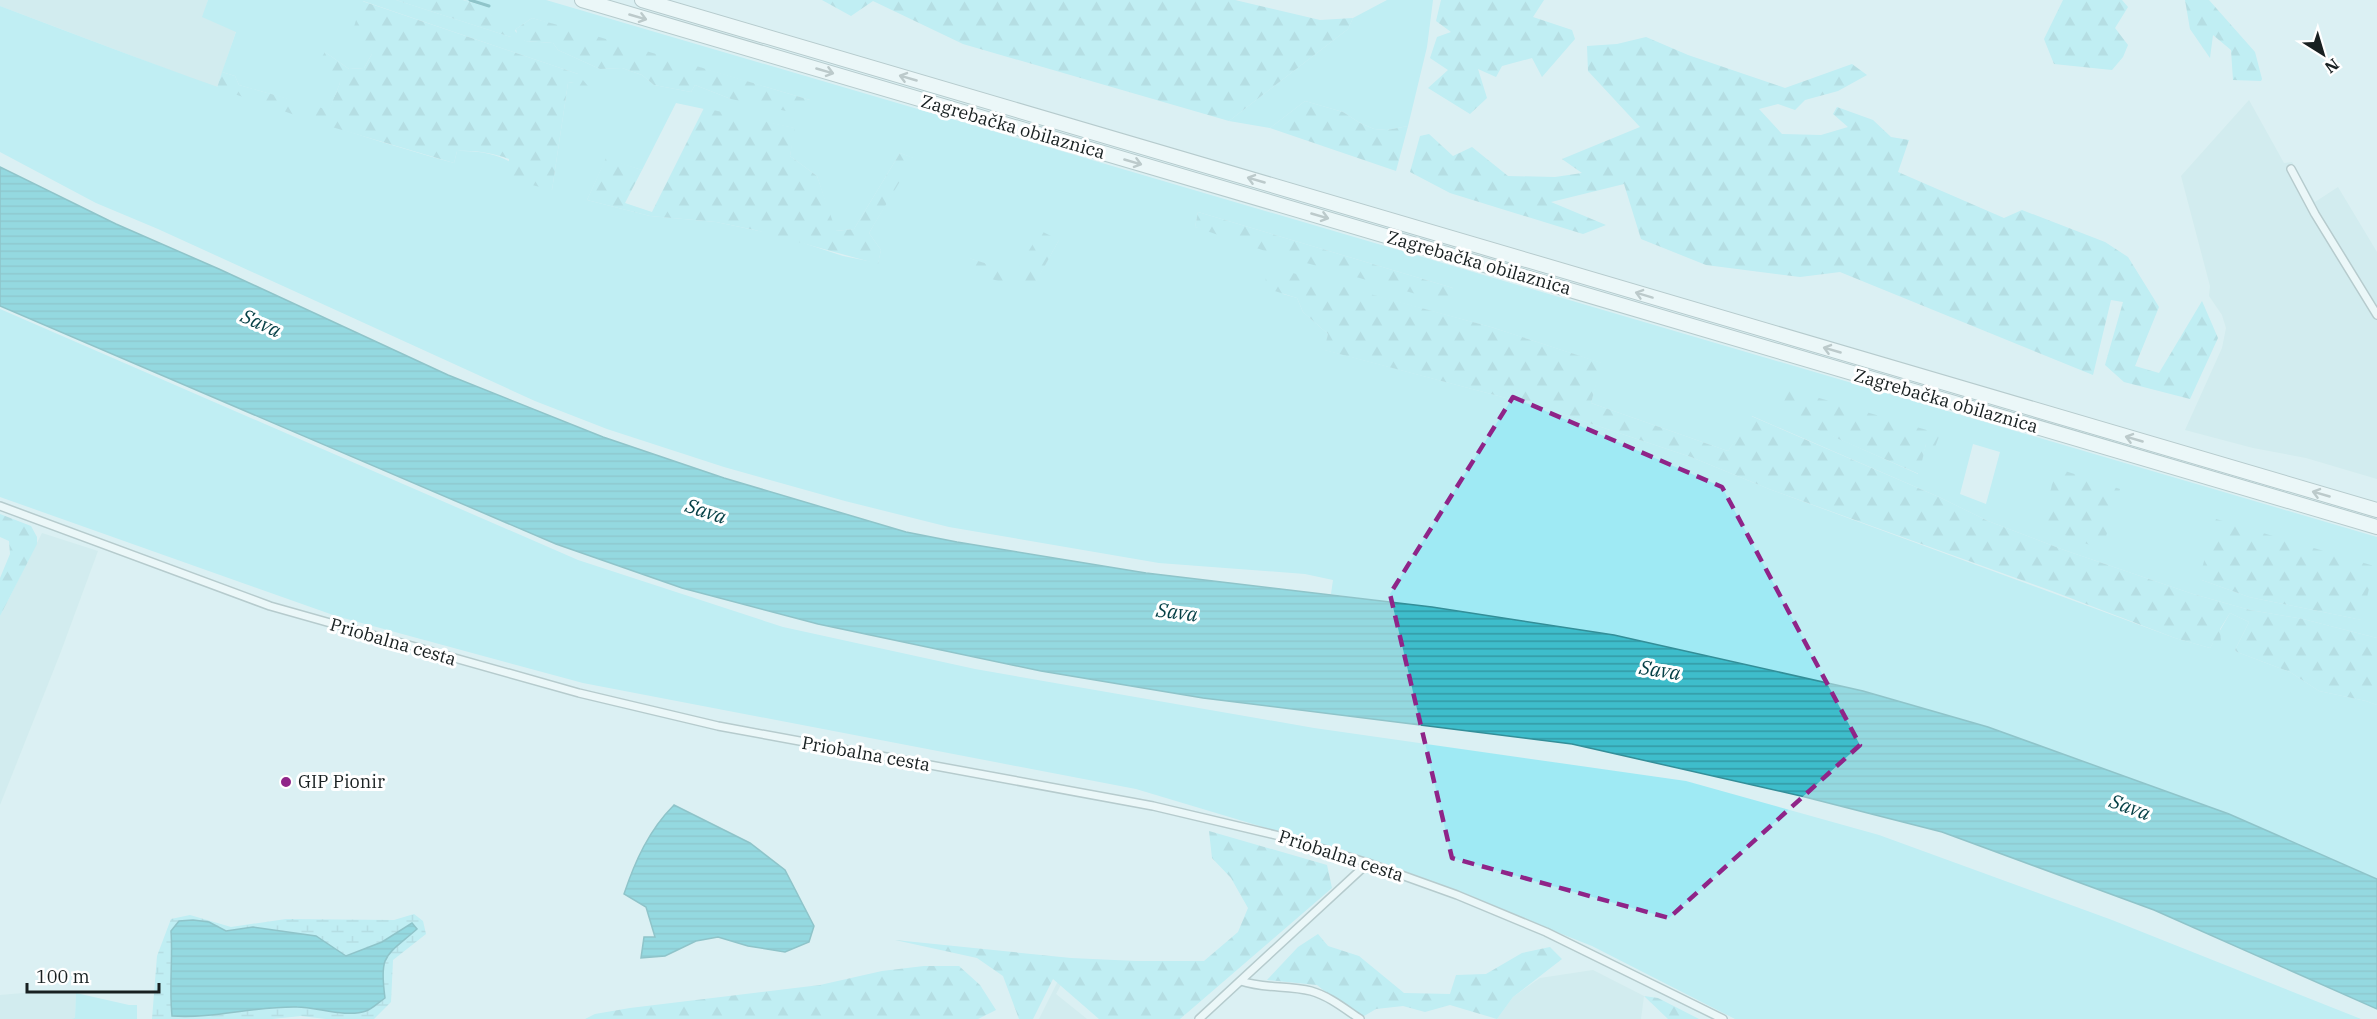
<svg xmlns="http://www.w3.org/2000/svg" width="2377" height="1019" viewBox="0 0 2377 1019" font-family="'IBM Plex Serif',serif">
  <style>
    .built { fill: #c8e6ea }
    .green { fill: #9feaf4; fill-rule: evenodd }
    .forest { fill: url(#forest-firs) }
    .wetland { fill: url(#wetland-marsh) }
    .water { fill: url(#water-rules); stroke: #338e98; stroke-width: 1.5 }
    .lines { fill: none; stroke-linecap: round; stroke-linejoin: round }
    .stream { stroke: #338e98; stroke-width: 3 }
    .minor-casing { stroke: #8a9ea1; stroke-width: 10 }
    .motorway-casing { stroke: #8a9ea1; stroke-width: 16 }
    .minor { stroke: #fff; stroke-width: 7 }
    .motorway { stroke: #fff; stroke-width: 14 }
    .oneway { stroke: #979b9b }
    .marked { fill: none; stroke: #8f2488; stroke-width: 4.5; stroke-dasharray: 12 8; stroke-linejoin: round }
    .poi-dot { fill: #8f2488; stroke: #fff; stroke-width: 2 }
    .labels { text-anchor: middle; stroke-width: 6; stroke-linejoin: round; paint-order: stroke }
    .street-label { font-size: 18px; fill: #182021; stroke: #fff }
    .poi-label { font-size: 18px; fill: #182021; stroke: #fff; text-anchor: start }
    .water-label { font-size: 20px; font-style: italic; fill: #043f45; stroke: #fff }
  </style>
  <defs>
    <pattern id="forest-firs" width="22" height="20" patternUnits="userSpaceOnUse" patternTransform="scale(1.5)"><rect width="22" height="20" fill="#9feaf4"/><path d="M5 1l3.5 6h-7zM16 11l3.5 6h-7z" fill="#88c8d1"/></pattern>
    <pattern id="wetland-marsh" width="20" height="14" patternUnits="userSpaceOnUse" patternTransform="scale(1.5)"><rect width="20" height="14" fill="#9feaf4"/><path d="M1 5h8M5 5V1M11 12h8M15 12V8" fill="none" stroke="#88c8d1"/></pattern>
    <pattern id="water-rules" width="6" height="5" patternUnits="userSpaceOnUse" patternTransform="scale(1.5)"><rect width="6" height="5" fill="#3ebdcb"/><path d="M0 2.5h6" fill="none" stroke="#3399a4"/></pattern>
  </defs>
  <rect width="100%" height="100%" fill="#dbf0f3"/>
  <!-- built -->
  <g class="built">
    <path d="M0,0H208L203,17L236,31L217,88L0,6Z"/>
    <path d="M2249,100L2284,163L2292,162L2315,202L2338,187L2377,252V479L2306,458L2253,448L2185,430L2222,348L2226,328L2222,315L2209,296L2210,286L2181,176Z"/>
    <path d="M42,533L98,551L60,654L0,805V616Z"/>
    <path d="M1593,970L1644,996L1641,1019H1497L1513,997L1540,978Z"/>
    <path d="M1060,977L1064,979L1056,994L1087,1019H1039Z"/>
    <path d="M47,991L76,993L75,1019H0V995Z"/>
  </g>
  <!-- green -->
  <g class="green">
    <path d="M208,0H396L511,37L488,12L487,7L464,0H546L2377,537V638L2303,619L2250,610L2193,594L2064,550L1988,521L1939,497L1752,416L1728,451L1591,403L1601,363L1491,327L1267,267L1283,294L1297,298L1303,312L1328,334L1325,350L1544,408L1691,457L1769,489L2175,638L2210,648L2230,613L2249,622L2235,650L2237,652L2290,672L2319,691L2366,701L2377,705V879L2229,814L1863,691L1614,635L1331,594L1333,580L1305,574L1159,563L949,527L845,501L724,467L607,429L535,401L158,229L96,203L0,152V6C150,63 299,120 454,163L457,151C502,150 517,165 552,190L568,83L574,82L578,74L363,1L372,54L364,68L349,69L325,52L340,83L329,111L239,85L235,76L222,72L236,32L202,17ZM532,18L810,100L731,99L695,85L691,92L654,85L642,75L622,68L600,69L558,50L553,43L525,41L515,31L516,29ZM676,103L794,128L790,156L817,176L835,231L854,229L900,153L913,158L869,233L881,250L878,263L843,256L779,235L716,222L650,216L587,200L606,159L642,170ZM1198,212L1453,288V289L1195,227ZM1059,240L1031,290L969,258L1015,274ZM1779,412L1939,434L1926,444L1918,474ZM1973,444L2000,452L1986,504L1960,494ZM2199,579L2362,620L2249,597Z"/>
    <path d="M1387,0H1433L1427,47L1408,126L1387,130L1374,129L1360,123L1343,112L1305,101L1270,128L1229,121L1348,29L1353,18Z"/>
    <path d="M0,309L578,560L783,627L975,669L1314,728L1686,781L1879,835L2112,920L2361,1019H1735L1592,946L1380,862L1136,789L583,683L336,616L0,497Z"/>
    <path d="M76,993L129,1005H137V1019H72L75,1018Z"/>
  </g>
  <!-- forest -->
  <g class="forest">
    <path d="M396,0H463L487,7L491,15L502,20L511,37Z"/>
    <path d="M822,0H1235L1320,20L1353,18L1348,29L1229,121L963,44L873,1L851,16Z"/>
    <path d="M1441,0H1544L1533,17L1572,30L1575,39L1542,77L1532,58L1502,66L1496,77L1478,69L1487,98L1470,114L1428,88L1448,70L1430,58L1437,37L1451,32L1436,21Z"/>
    <path d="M2063,0H2122L2128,7L2115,28L2128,45L2123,57L2112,70L2054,64L2044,39Z"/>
    <path d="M2185,0H2209L2255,52L2262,79L2261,81L2233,80L2231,50L2213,35L2210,58L2190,29Z"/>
    <path d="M362,1L578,74L592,91L585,96L574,82L568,83L552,190L508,179L509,159C492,153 476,150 457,151L454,163L315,122L217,88L222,72L235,76L239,85L329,110L340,83L317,65L325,52L349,69L364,68L372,54L353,30Z"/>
    <path d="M532,18L569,28L810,100L804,115L731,99L695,85L691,92L654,85L642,75L622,68L600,69L558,50L553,43L525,41L518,38L516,29Z"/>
    <path d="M1646,37L1688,55L1785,88L1852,64L1867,75L1838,91L1805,100L1795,110L1778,104L1759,109L1782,134L1821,135L1848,127L1833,114L1837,107L1873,120L1891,137L1909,140L1898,172L2004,218L2022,210L2105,242L2128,257L2159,307L2135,366L2159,373L2202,301L2218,338L2190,399L2124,382L2105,365L2123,302L2111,300L2093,375L1840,272L1800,277L1706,265L1641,239L1624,184L1551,202L1606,225L1583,234L1450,193L1410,172L1420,136L1429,134L1453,156L1472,147L1508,176L1555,177L1582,173L1562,159L1640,127L1588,71L1587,46L1617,44Z"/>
    <path d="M1305,101L1343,112L1360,123L1374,129L1387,130L1408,126L1396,171L1270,128Z"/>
    <path d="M704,108L795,128L790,156L817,176L836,231L854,229L900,153L914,158L869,233L881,250L878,264L755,230L716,222L650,216L587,200L606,158L642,170L625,203L652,212Z"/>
    <path d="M1198,212L1453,288L1448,303L1271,253L1195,227Z"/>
    <path d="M1041,231L1059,240L1031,291L962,270L969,258L1015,273Z"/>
    <path d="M1267,266L1491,327L1602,363L1591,403L1728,451L1751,416L1939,497L1988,521L2064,550L2193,594L2250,610L2303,619L2377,638V705L2366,701L2319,691L2290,672L2237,652L2235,650L2249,622L2230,613L2220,629L2221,642L2213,643L2210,648L2175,638L2052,591L1769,489L1691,457L1544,408L1324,350L1328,334L1303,312L1297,298L1265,288Z"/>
    <path d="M1789,389L1940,434L1935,447L1926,444L1919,474L1779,413Z"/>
    <path d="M2056,468L2120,489L2102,550L2042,526Z"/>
    <path d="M0,514L31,526L37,537V544L0,616V578L10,554L9,541L0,537Z"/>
    <path d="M2216,519L2374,566L2362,620L2249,597L2199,579Z"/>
    <path d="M1209,831L1327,865L1332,888L1180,1019H1099L1053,979L1033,1019H1019L1003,976L977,958L895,940L1071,958L1136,961H1204L1238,932L1248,908L1231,878L1212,858Z"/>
    <path d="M1318,934L1328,946L1359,956L1404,993L1450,994L1456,975L1486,974L1522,953L1550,947L1562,959L1513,997L1497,1019L1450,1005L1425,1012L1403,1006L1376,1009L1359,1019L1317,985L1267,980L1298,947Z"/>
    <path d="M924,966H959L980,985L996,1010L978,1019H585L595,1014L630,1008L820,985L882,971Z"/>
    <path d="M1644,996L1658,998L1699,1019H1668Z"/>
  </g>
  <!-- wetland -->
  <path class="wetland" d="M414,914L423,921L426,934L393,960L391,1002L374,1019H326L301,1016L272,1019H152L157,956L171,919L190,915L231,927L286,919L394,920Z"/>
  <!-- water -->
  <g class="water">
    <path d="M0,167L116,224L219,269L448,375L603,437L724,478L906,532L957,542L1146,573L1432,607L1614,635L1863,691L1988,727L2229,814L2377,879V1009L2154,910L1942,832L1801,796L1572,744L1203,698L1041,671L818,624L682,588L556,544L0,306Z"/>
    <path d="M674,805L750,843L785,870L814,926L809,942L785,952L748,946L718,937L696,941L665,956L641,958L644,937H655L646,907L624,894C635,861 649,830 674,805Z"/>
    <path d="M193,920L209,922L226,931L253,927L316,936L346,956L382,942L412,923L417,929C385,957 379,954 385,998C379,1002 372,1009 366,1011C346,1018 317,1007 297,1007C254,1006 214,1019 172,1016C169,986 173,960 171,931L179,921Z"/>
  </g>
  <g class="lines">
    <!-- stream -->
    <path class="stream" d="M470,0L489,6"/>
    <defs>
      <g id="minor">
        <path d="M2291,169L2315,214L2377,315"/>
        <path d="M0,506L270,606L579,693L718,726L1153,806L1288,838L1368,863L1457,895L1546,932L1723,1019"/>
        <path d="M1241,981C1264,989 1288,985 1311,991C1329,996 1345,1009 1360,1019"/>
        <path d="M1199,1019L1368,863"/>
      </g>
      <g id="motorway">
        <path d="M582,0L2377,527"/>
        <path d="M642,0L2377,510"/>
      </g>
    </defs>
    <!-- minor casing -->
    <use href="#minor" class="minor-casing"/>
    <!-- motorway casing -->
    <use href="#motorway" class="motorway-casing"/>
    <!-- minor -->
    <use href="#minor" class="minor"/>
    <!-- motorway -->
    <use href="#motorway" class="motorway"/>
  </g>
  <!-- one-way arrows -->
  <defs><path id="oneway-shaft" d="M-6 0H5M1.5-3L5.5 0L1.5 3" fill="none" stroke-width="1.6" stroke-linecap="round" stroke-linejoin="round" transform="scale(1.5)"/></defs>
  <g class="oneway">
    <use href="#oneway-shaft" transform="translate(638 17) rotate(16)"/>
    <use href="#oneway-shaft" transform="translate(825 71) rotate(16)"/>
    <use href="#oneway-shaft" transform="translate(908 78) rotate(-164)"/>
    <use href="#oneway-shaft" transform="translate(1133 162) rotate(16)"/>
    <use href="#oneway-shaft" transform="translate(1256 180) rotate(-164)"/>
    <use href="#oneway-shaft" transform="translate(1320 216) rotate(16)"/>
    <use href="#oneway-shaft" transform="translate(1644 295) rotate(-163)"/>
    <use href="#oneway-shaft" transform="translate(1832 350) rotate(-164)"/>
    <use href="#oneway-shaft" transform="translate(2134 439) rotate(-164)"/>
    <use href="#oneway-shaft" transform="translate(2321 494) rotate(-164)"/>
  </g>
  <!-- marked area -->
  <path d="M0 0H2377V1019H0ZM1513,397L1722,487L1860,745L1669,918L1452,858L1390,594Z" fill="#dbf0f3" fill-opacity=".55" fill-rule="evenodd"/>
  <path class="marked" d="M1513,397L1722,487L1860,745L1669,918L1452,858L1390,594Z"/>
  <!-- markers -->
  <circle class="poi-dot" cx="286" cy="782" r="6"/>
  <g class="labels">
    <!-- street labels -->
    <g class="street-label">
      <text transform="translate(1013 127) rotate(16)" y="6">Zagrebačka obilaznica</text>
      <text transform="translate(1479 263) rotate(16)" y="6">Zagrebačka obilaznica</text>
      <text transform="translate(1946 401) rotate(16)" y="6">Zagrebačka obilaznica</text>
      <text transform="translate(393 642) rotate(16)" y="6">Priobalna cesta</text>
      <text transform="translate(866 754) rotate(10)" y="6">Priobalna cesta</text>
      <text transform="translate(1341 856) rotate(18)" y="6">Priobalna cesta</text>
    </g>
    <!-- poi labels -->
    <g class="poi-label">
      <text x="298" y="788">GIP Pionir</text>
    </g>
    <!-- water labels -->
    <g class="water-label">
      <text transform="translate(261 323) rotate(24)" y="7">Sava</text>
      <text transform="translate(706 511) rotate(18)" y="7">Sava</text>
      <text transform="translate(1177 612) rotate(7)" y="7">Sava</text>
      <text transform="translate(1660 670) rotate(9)" y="7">Sava</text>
      <text transform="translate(2130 807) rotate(20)" y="7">Sava</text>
    </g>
  </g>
  <!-- north arrow -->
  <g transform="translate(2323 54) rotate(143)" stroke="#ffffff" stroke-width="4.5" paint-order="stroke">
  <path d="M0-4.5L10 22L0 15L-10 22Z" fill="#182021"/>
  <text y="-9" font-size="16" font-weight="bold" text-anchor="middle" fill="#182021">N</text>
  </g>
  <!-- scale -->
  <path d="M27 983v9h132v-9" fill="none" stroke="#182021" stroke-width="3"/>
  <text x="36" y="983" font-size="18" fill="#182021" stroke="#ffffff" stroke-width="4.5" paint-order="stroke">100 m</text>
</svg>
